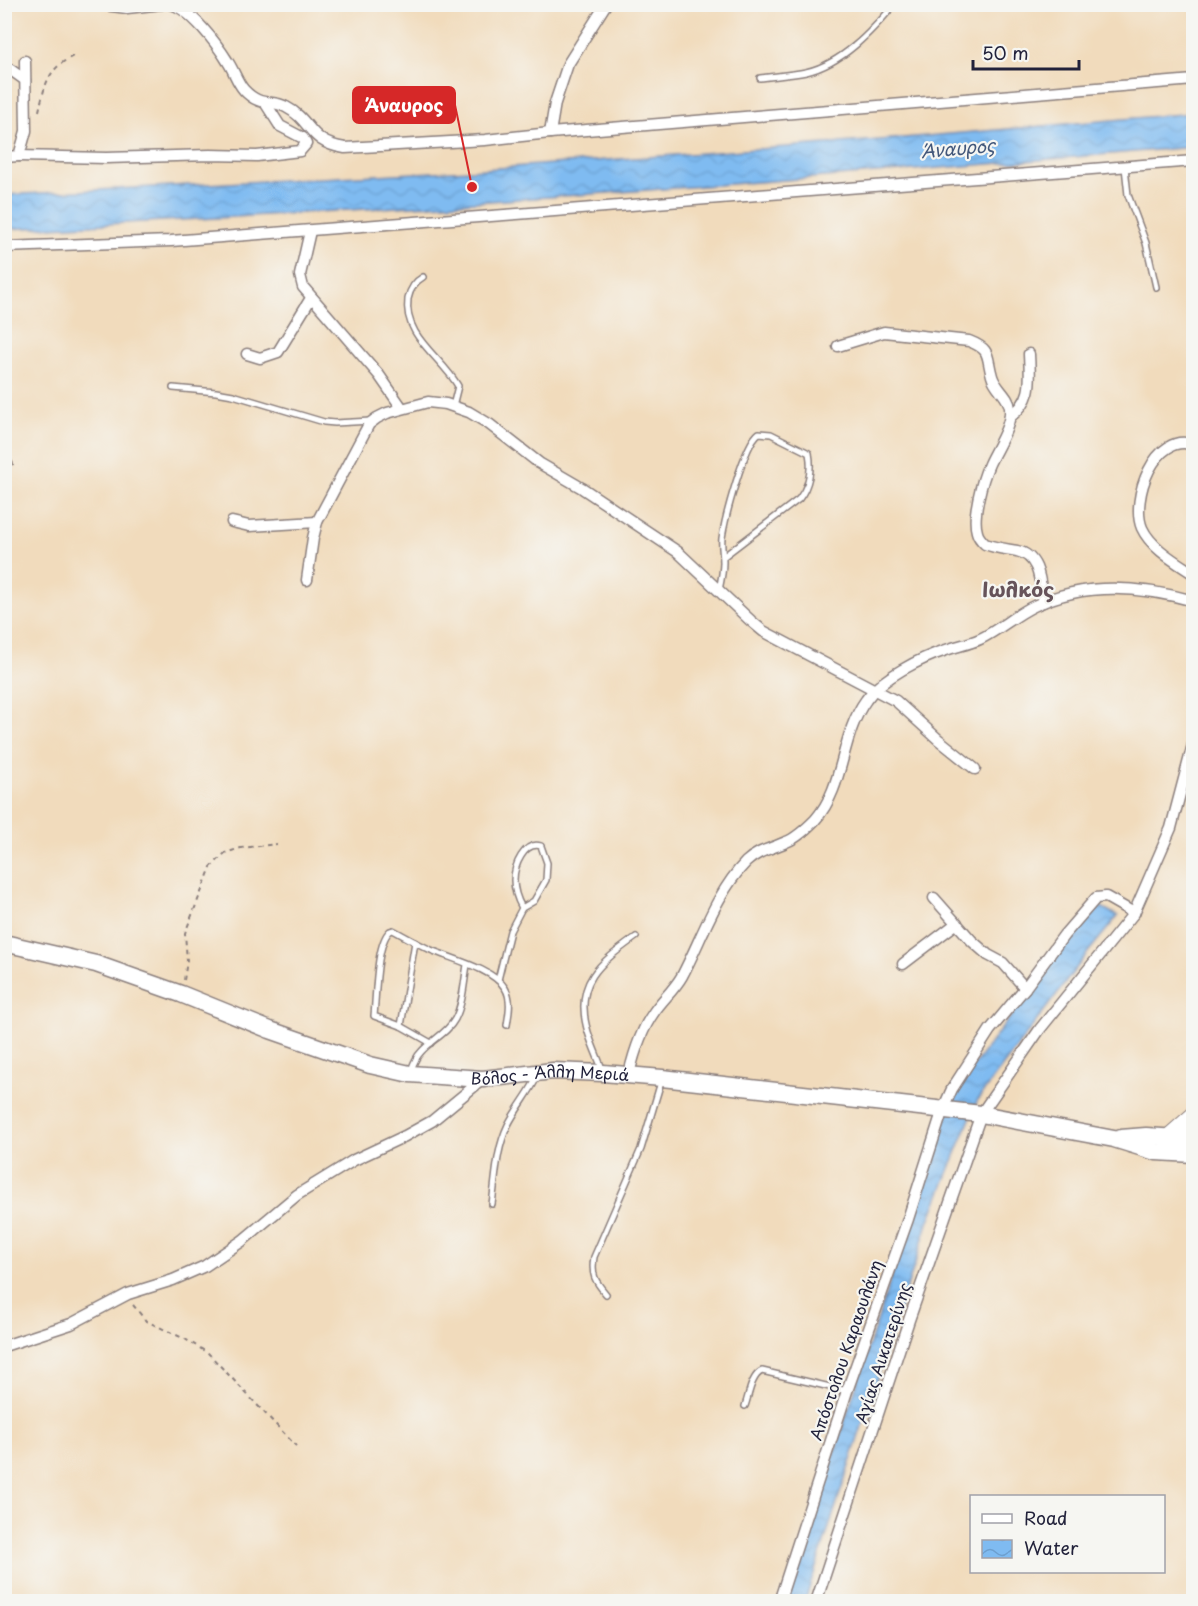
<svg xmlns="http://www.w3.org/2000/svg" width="1198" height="1606" viewBox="0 0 1198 1606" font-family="'Playpen Sans',sans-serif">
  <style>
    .water { fill: url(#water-waves); stroke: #506e96; stroke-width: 1.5 }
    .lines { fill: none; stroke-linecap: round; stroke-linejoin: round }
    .service-casing { stroke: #8a7e7c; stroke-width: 8 }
    .minor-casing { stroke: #8a7e7c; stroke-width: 13 }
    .secondary-casing { stroke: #8a7e7c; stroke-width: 19 }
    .primary-casing { stroke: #8a7e7c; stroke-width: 20 }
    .path { stroke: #8a7e7c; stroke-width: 2; stroke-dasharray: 4.5 4.5; stroke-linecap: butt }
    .service { stroke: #fff; stroke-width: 5 }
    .minor { stroke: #fff; stroke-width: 10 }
    .secondary { stroke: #fff; stroke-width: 16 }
    .primary { stroke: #fff; stroke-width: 18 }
    .labels { text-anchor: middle; stroke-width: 4.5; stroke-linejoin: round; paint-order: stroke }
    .street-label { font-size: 16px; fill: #22223b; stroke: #f6f6f2 }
    .water-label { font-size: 18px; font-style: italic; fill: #43587b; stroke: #f6f6f2 }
    .quarter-label { font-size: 20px; font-weight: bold; fill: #66535a; stroke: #f6f6f2 }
    .leader { fill: none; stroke: #d62828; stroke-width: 2 }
    .callout-dot { fill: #d62828; stroke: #f6f6f2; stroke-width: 2 }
    .callout { fill: #d62828; stroke: #d62828; stroke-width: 2 }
    .callout-label { font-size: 18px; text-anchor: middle; font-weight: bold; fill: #fff }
  </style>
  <defs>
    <pattern id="water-waves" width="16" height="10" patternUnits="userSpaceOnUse" patternTransform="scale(1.5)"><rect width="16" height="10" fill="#7fbbf1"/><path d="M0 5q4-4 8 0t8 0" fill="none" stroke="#6da0d0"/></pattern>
  </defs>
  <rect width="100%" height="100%" fill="#f6f6f2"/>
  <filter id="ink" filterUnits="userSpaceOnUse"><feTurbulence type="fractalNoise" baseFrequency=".0167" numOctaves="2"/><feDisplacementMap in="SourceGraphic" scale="12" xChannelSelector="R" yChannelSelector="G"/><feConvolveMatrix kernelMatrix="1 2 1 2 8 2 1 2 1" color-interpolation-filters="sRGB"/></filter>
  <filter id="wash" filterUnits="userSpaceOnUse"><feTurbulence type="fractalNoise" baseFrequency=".008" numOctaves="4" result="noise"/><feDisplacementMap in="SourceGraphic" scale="24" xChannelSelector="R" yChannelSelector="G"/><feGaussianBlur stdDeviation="1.35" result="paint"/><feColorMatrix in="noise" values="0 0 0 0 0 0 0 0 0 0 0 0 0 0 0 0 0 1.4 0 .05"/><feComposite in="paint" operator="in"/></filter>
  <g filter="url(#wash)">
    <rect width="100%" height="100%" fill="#f1dbbc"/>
    <!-- water -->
    <g class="water">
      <path d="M1193,113V147C798,181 402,210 5,229V195L471,170L880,140Z"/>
      <path d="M1096,904L1118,916L1089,951L978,1099L929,1220L805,1601L786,1602L912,1214L955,1090Z"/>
    </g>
  </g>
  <g filter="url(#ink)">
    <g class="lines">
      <defs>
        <g id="service">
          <path d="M760,78C775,76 791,75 806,72C842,64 872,31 895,4"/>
          <path d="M1125,167L1128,195L1146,243L1156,287"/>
          <path d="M423,277C414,282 410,289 408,299C403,337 442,357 458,386L453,406"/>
          <path d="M173,388L216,392L233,395L324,422L335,423L371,421"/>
          <path d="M719,590C721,581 723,571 723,562C723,554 721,546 722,538C725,518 744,444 759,433L771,434L809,453C812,469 809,486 799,499L723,557"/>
          <path d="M4,796H5"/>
          <path d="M498,980L510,931L522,908L534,901L546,880L547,863L541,846C524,841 514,866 514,880C514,890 517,899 522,908"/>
          <path d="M401,1026L415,942"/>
          <path d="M431,1043L401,1026L374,1016C376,997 376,943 390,931L393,930C406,937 418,944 431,950C452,959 493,969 505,988C512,999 509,1013 507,1025"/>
          <path d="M603,1071C598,1058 592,1045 588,1032C573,982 600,963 636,937"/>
          <path d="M410,1073C413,1065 415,1058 421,1052C431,1040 447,1034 455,1019C463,1004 464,982 467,965"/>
          <path d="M492,1204C496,1177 496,1150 508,1125C517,1107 530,1093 538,1075"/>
          <path d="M606,1294C595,1281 591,1275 594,1257L641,1149L661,1082"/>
          <path d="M745,1406C749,1395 751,1376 762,1371L847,1391"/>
        </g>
        <g id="minor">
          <path d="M97,4L127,8L162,4"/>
          <path d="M170,4C190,8 217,44 228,62C234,71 237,82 244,90C261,108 271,99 286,107C313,121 307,142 345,148L485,140L550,133L1194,80"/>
          <path d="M4,65L25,80"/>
          <path d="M550,133L555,103L568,64L606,4"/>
          <path d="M19,156L106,158L210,155L257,156L300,151L306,144L303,138L280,126L266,104"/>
          <path d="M4,157L19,156L26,131L25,61"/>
          <path d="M310,231L300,275L303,287L379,375L402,408"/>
          <path d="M4,247L171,241L1194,161"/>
          <path d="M838,346L884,332L969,341C992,350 986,356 992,376C995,388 1009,396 1010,408C1012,426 996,448 989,464C982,480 972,516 977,532C978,537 981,540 985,544C995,548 1006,549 1017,551C1040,556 1040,582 1043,602"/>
          <path d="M247,354L260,358L278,352L311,298"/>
          <path d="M1010,417C1034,399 1030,381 1029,354"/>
          <path d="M1194,445C1155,430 1130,500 1142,528C1151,548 1176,562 1194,574"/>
          <path d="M232,522L249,526L317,522"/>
          <path d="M307,580L313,538L317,522L369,424L377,418L387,413L428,402L446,404L469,412L489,424L539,463L582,488L678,552L751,621L763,631L896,701L939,740L975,769"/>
          <path d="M934,898L972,941L988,955L1003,963L1025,988"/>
          <path d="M903,964L957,923"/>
          <path d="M629,1074C634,1053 641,1030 654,1012C663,999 674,990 682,976C702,938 716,893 746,862C759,850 771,849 786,842C797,838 807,828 815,820C845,787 840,736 866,700C881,678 921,658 946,650C957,646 969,644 980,639C999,630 1015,615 1034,606C1085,581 1141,586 1194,601"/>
          <path d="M4,1346L71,1324L128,1294L173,1280L205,1266L242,1241L297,1195L354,1160L405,1136L432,1121L483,1079"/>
          <path d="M779,1602L847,1391L908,1219L943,1109L952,1089L990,1030L1025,988L1064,935L1096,898L1106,897L1134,913"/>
          <path d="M816,1602L909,1320L981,1114L1040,1029L1134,913L1171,828L1194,741"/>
        </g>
        <g id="secondary">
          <path id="s1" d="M4,943L96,964L181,994L270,1030L370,1065L410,1074L483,1079L553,1071L603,1073L662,1078L981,1114L1114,1139L1156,1152L1194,1154"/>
          <path d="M1121,1138L1146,1136L1194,1139"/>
        </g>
        <path id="primary" d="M1169,1138L1194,1116"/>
      </defs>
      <!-- service casing -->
      <use href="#service" class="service-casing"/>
      <!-- minor casing -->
      <use href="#minor" class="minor-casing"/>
      <!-- secondary casing -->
      <use href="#secondary" class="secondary-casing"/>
      <!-- primary casing -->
      <use href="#primary" class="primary-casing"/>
      <!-- path -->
      <g class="path">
        <path d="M39,111C45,84 47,70 73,56"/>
        <path d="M4,435L14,468"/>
        <path d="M184,980L187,961L185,933L211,867L225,853L241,848L277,844"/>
        <path d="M133,1305L146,1321L185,1339L208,1353L296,1446"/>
      </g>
      <!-- service -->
      <use href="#service" class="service"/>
      <!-- minor -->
      <use href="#minor" class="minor"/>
      <!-- secondary -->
      <use href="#secondary" class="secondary"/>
      <!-- primary -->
      <use href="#primary" class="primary"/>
    </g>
  </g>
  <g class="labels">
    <!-- street labels -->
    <g class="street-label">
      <text dy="6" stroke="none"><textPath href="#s1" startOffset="568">Βόλος - Άλλη Μεριά</textPath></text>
      <text transform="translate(846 1350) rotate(-71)" y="6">Απόστολου Καραουλάνη</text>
      <text transform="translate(883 1353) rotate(-72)" y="6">Αγίας Αικατερίνης</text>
    </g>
    <!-- water labels -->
    <g class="water-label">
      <text transform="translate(958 149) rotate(-5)" y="6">Άναυρος</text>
    </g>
    <!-- quarter labels -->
    <g class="quarter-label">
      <text x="1018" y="597">Ιωλκός</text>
    </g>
  </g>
  <!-- callouts -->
  <path class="leader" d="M472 187L455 105"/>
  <circle class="callout-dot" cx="472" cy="187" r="6"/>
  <rect class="callout" x="353" y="87" width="102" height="36" rx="6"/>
  <g class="callout-label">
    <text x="404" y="112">Άναυρος</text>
  </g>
  <!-- margin -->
  <rect width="1198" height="1606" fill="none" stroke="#f6f6f2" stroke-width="24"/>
  <!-- legend -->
  <rect x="970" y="1495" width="195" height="78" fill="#f6f6f2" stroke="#a1a1a9" stroke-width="1.5"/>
  <rect x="982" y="1514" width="30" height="9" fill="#ffffff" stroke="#a1a1a9" stroke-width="1.5"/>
  <text x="1024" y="1525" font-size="18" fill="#22223b">Road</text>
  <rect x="982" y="1540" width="30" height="18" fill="url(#water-waves)" stroke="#a1a1a9" stroke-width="1.5"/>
  <text x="1024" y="1555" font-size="18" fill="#22223b">Water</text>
  <!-- scale -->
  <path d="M973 60v9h106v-9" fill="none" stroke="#22223b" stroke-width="3"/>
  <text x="982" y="60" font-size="18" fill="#22223b" stroke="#f6f6f2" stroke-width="4.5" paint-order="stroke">50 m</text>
</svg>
